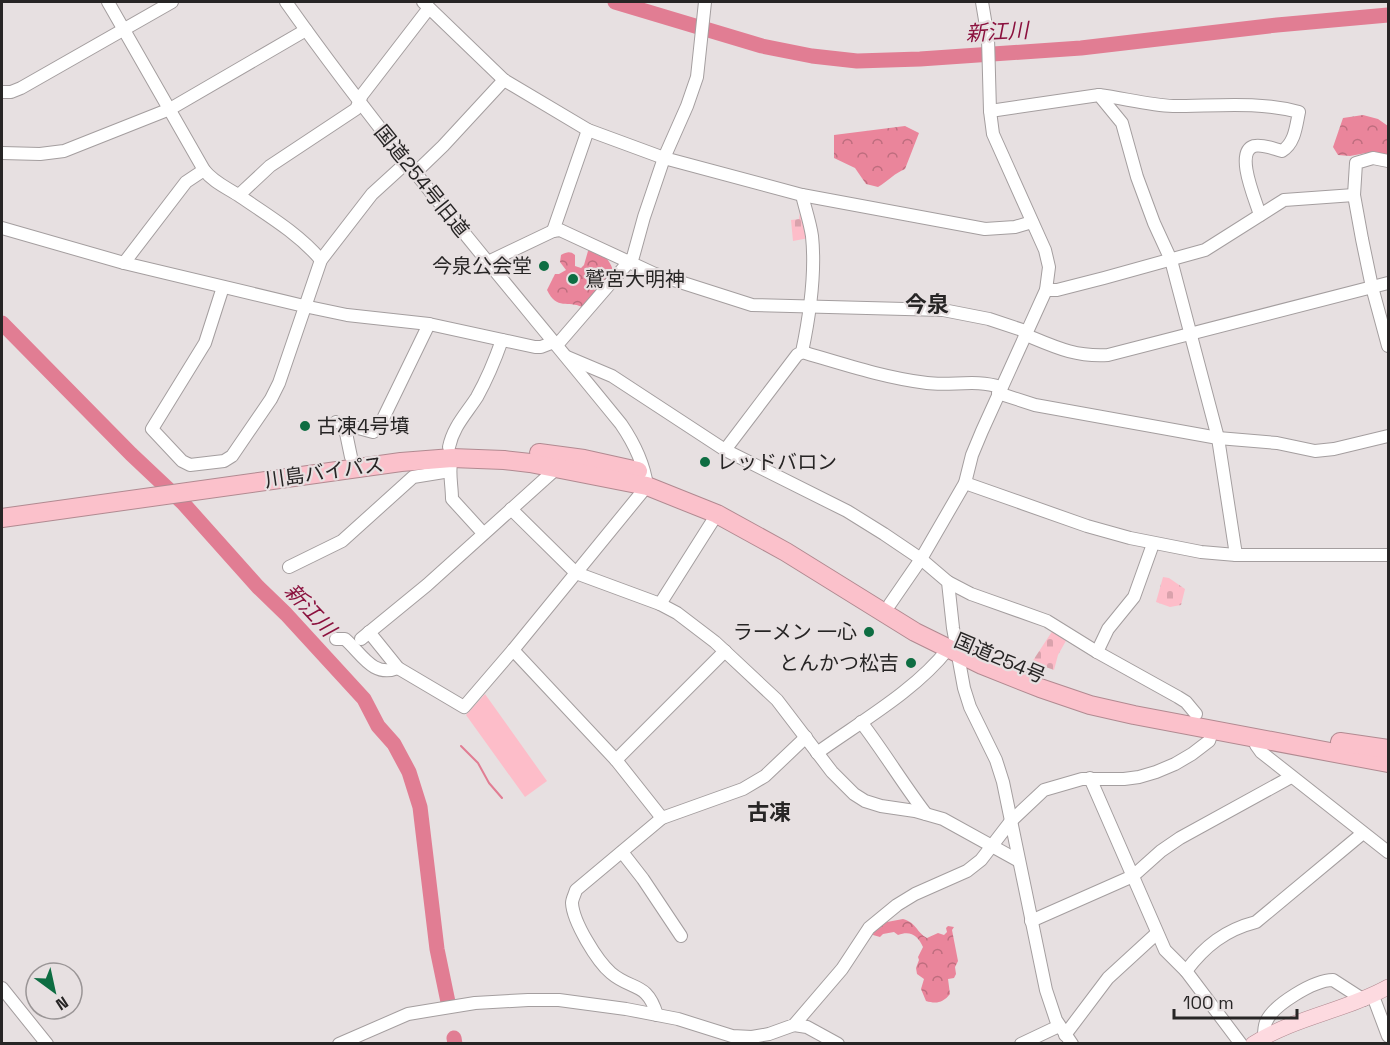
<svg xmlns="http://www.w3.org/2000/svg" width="1390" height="1045" viewBox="0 0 1390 1045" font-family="'Space Grotesk','Noto Sans JP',sans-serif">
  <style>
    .forest { fill: url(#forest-crowns) }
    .cemetery { fill: url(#cemetery-stones) }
    .park { fill: #fdbdc9 }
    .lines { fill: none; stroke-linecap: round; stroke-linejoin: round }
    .stream { stroke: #e17d93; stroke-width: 2 }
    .river { stroke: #e17d93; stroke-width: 15 }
    .minor-casing { stroke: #a49e9f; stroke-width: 14 }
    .major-casing { stroke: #b18a91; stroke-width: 16 }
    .highway-casing { stroke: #b18a91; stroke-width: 20 }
    .minor { stroke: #fff; stroke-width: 12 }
    .major { stroke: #fddae0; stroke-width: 15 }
    .highway { stroke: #fbc1cb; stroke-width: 18 }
    .poi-dot { fill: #0e6d42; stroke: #e7e0e1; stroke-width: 2 }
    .labels { text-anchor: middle; stroke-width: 4.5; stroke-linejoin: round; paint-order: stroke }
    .street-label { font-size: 20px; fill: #272525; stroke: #e7e0e1 }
    .poi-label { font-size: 20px; fill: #272525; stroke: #e7e0e1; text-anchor: end }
    .water-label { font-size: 21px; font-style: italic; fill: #8b113e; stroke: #e7e0e1 }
    .quarter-label { font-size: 22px; font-weight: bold; fill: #272525; stroke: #e7e0e1 }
  </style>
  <defs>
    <pattern id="forest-crowns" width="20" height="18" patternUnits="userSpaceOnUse" patternTransform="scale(1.5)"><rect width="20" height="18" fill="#ea859b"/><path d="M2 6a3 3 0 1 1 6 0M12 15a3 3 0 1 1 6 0" fill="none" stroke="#be6d7e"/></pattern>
    <pattern id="cemetery-stones" width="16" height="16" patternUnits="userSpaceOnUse" patternTransform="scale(1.5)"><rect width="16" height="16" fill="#fdbdc9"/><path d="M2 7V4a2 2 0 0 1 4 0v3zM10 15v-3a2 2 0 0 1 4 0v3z" fill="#d9a2ac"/></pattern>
  </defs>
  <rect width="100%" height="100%" fill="#e7e0e1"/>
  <!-- forest -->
  <g class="forest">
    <path d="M1363,115L1378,119L1388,126V158L1366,153L1350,156L1338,155L1333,147L1343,118Z"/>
    <path d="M905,126L919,133L905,169C895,173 888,181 878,187L866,184L855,168L834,158V135Z"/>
    <path d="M595,249C604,253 614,265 613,275L582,307C568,300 557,311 547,290L555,274H559L566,270L560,262L561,255C567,252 570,251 575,255V266L581,268L584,265L588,251Z"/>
    <path d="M903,919C917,923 916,932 927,938L938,933L944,935L947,932L946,928L948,926L954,927L952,930L958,961L955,967L956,974L954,978L948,979L950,994C943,1003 936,1004 926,1001L921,989L924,979L917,974L916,968L919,960L918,957L923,947C918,936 911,930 898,935L894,932L883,934L880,937L873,935L874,929L887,922Z"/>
  </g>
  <!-- cemetery -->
  <g class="cemetery">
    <path d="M800,212L809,238L793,241L791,220L799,219Z"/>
    <path d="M1163,577L1169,578L1185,589L1181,605L1170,607L1156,602Z"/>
    <path d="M1053,630L1067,639L1058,655L1054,670L1032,662Z"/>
  </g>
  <!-- park -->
  <path class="park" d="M485,694L547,781L525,797L466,715Z"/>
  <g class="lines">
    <!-- stream -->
    <path class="stream" d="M461,746L478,763L489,783L502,798"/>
    <!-- river -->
    <g class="river">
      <path d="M615,2L762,46L812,56L857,61L920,59L1081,48L1277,25L1388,15"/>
      <path d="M2,323L131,454L183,503L258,587L286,614L364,699L378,726L394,744L409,772L420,807L437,949L448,1002"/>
      <path d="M454,1038L455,1044"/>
    </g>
    <defs>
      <g id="minor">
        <path d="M108,2L204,170C214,183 228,188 241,197C269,216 299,234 321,260"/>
        <path d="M286,2C390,149 508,285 621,424C634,443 644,463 647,486L513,650L464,707L398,668L369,632"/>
        <path d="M423,2L504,80L588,130L664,158L802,195L985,229L1015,227L1032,222"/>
        <path d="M2,92H11L21,88L172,2"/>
        <path d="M1099,95C1123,98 1149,105 1173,106C1216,106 1258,101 1299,112C1296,126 1295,143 1282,151C1274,149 1263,144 1254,146C1234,152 1256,201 1260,215"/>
        <path d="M990,111L1099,95L1122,123L1137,177L1154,223L1171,260L1218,438L1236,555"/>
        <path d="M2,153L40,154L64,151L170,109L306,30"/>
        <path d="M1388,161L1373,158L1356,163L1354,195L1362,239L1372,287L1388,346"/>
        <path d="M415,173L443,146L504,80"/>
        <path d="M239,195L270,166L356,109L362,95L429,8"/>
        <path d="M2,228L124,263L304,306L347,315L429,324L535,347H541L554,342"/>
        <path d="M553,231L588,130"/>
        <path d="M488,262L553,231L560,230L655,274L752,305L943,310L989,319L1022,330L1026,335C1055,347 1075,357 1108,355L1388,283"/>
        <path d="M124,263L186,182L204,170"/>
        <path d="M223,287L205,343L152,429L182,461L190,465L224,461L232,456L271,399L279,383L321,260L372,194L406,163"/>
        <path d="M1046,290H1057L1104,278L1205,250L1284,200L1354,195"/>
        <path d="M557,345L633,257L644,217L664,158L687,106L697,77L705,2"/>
        <path d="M802,352C843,364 885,378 927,383C951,386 977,379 1000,387"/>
        <path d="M567,357L612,376L725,450L847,511L884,534L921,559L948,582L953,628L964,688L970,707L996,760L1003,782L1046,990L1056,1020L1072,1044"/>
        <path d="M998,393L1035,405L1218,438L1277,443L1315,451L1334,449L1388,436"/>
        <path d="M336,422L373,432L378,429L429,324"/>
        <path d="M347,426L346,433L351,457"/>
        <path d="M449,447C453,427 466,414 477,397C487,379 495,360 502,340"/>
        <path d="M725,450L797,355L802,352C810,314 816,274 812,236C810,222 805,208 802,195"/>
        <path d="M451,463C449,475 452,486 452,499L483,533"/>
        <path d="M965,483L1087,526L1130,538L1201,552L1236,555H1388"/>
        <path d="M511,509L576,573L660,604L677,613L715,642L777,700L832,772L854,794L865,801L881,806L915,811L943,819L1019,861"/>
        <path d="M289,567L342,541L413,477L450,471"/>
        <path d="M948,582L971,594L1047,621L1097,652L1178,697L1186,702L1196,714"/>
        <path d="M660,604L717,514"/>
        <path d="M890,604L921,559L965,483L972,455L982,431L1046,290L1049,267L1045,250L993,134L990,111L988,38L982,2"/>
        <path d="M336,639H345C362,654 373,678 398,668"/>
        <path d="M361,639L427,585L557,468"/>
        <path d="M513,650L616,760L662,818"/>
        <path d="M1097,652L1108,629L1134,597L1153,544"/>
        <path d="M861,722C884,752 903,784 926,814"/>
        <path d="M1257,737L1256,745L1261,752L1388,852"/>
        <path d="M817,753C860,722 915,691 948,649"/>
        <path d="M616,760L725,651"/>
        <path d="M1090,778L1165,950L1186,971L1241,1044"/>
        <path d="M622,852L643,879L681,936"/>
        <path d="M1031,921L1133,876L1161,851L1180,838L1291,777"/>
        <path d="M1186,971C1205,946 1225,930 1256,922L1363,833"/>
        <path d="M2,988L47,1044"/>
        <path d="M1373,996L1388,1036"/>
        <path d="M657,1015C647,981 632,991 611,973C597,961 573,922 572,903C572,899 575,894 576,890L662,818L743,789L765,776L806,737"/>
        <path d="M794,1025L807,1027L838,1044"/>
        <path d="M1065,1035L1108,978L1156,934"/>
        <path d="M1264,1037C1264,1032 1264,1027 1266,1022C1273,1005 1314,980 1333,980L1364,1000"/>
        <path d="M339,1044L408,1014L475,1003L528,1000H559L626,1009L678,1019L732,1036L752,1037L769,1034L794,1025L842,969L869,928L897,905L915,894L967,871L981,860L1011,821L1044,790L1082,779H1124L1139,777L1156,772L1175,764L1192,754L1209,741L1213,729"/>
        <path d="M1021,1044L1059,1026"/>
      </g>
      <path id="major" d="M1253,1044C1295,1017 1345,1011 1388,987"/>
      <g id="highway">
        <path d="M539,453L584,459L638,471"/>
        <path d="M2,518L401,462L452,458L504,460L530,463L647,486L717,514L786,552L915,632L982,665L1040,688L1090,705L1134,715L1388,763"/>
        <path d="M1340,742L1388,749"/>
      </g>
    </defs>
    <!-- minor casing -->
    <use href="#minor" class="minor-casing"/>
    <!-- major casing -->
    <use href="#major" class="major-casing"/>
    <!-- highway casing -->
    <use href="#highway" class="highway-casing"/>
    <!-- minor -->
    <use href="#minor" class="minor"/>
    <!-- major -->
    <use href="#major" class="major"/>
    <!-- highway -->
    <use href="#highway" class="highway"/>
  </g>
  <!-- markers -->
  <g class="poi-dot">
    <circle cx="544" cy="266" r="6"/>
    <circle cx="573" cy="279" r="6"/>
    <circle cx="305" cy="426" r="6"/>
    <circle cx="705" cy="462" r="6"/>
    <circle cx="869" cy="632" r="6"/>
    <circle cx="911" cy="663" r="6"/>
  </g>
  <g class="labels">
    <!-- street labels -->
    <g class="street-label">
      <text transform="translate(422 181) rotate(51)" y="7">国道254号旧道</text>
      <text transform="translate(324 472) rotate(-8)" y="7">川島バイパス</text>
      <text transform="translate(1000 658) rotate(23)" y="7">国道254号</text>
    </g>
    <!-- poi labels -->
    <g class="poi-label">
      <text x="532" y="273">今泉公会堂</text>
      <text x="585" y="286" text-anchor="start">鷲宮大明神</text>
      <text x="317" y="433" text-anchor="start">古凍4号墳</text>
      <text x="717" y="469" text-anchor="start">レッドバロン</text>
      <text x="857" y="639">ラーメン 一心</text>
      <text x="899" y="670">とんかつ松吉</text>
    </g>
    <!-- water labels -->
    <g class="water-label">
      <text transform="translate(997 32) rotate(-3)" y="7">新江川</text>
      <text transform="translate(310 610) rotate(47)" y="7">新江川</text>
    </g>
    <!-- quarter labels -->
    <g class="quarter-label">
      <text x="927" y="312">今泉</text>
      <text x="769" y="820">古凍</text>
    </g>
  </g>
  <!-- border -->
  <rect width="1390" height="1045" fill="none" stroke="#272525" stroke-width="6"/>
  <!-- north arrow -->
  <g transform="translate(54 991) rotate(147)"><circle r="28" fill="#e7e0e1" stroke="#9a9596" stroke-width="1.5"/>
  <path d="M0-4.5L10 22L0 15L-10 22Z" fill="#0e6d42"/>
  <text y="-9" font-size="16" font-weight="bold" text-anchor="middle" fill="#272525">N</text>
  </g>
  <!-- scale -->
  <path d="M1174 1009v9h123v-9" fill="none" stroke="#272525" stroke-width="3"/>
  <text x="1183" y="1009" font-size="18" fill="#272525" stroke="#e7e0e1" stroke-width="4.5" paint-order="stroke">100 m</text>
</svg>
